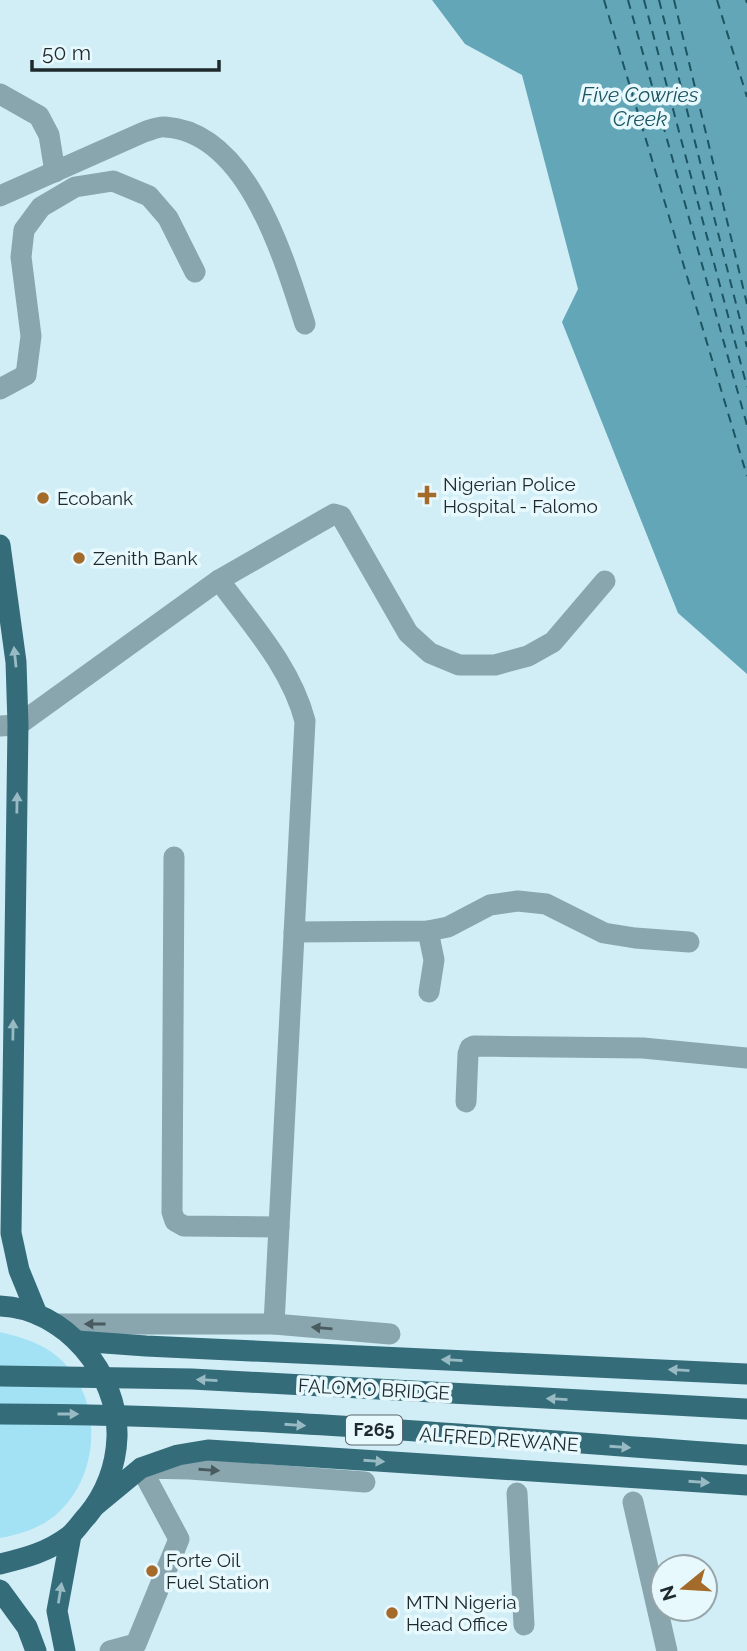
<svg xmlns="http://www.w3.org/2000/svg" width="747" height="1651" viewBox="0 0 747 1651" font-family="Raleway,sans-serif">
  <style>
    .green { fill: #a3e2f4 }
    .water { fill: #63a6b8 }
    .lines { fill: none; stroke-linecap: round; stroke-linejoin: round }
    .ferry { stroke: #1c5462; stroke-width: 2; stroke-dasharray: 9 7; stroke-linecap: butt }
    .minor { stroke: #89a5ad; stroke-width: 21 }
    .major { stroke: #356c7a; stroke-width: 21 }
    .major-bridge { stroke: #356c7a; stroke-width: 21 }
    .oneway { fill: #97bac3 }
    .oneway2 { fill: #495b60 }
    .poi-dot { fill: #a46a29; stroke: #e8f9fe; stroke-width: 2.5 }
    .labels { text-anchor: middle; stroke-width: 7; stroke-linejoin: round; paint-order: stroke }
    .shield { fill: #e8f9fe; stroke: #5b676b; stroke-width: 2 }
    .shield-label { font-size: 18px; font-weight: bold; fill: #1e292c }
    .poi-label { font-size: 19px; fill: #1e292c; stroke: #e8f9fe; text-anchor: start }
    .street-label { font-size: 19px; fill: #1e292c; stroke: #e8f9fe }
    .water-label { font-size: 21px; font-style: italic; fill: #1c5462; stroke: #e8f9fe }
  </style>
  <rect width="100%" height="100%" fill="#d1eef7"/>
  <!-- green -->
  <path class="green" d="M0,1332C21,1337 42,1343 59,1358C103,1398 101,1472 59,1512C42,1528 21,1534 0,1538Z"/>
  <!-- water -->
  <path class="water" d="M432,0H747V674L678,613L562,322L578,289L522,75L465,44Z"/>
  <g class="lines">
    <!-- ferry -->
    <g class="ferry">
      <path d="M604,0L747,476"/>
      <path d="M628,0L747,425"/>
      <path d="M644,0L747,387"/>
      <path d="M659,0L747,347"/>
      <path d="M674,0L747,304"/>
      <path d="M717,0L747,97"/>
      <path d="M746,0L747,3"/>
    </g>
    <!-- minor -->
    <g class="minor">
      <path d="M0,94L39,116L49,135L55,172"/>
      <path d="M0,196L144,132C151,130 159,126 165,127C248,132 284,259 305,324"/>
      <path d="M0,389L26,375L31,336L21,257L24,230L41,207L75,187L113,181L149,196L168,218L195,272"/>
      <path d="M219,580C251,624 291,667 305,721L274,1324"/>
      <path d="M0,726L18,725L219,580L334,514L341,516L408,633L430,653L459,665H495L528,656L553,642L605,581"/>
      <path d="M174,857L172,1212L175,1221L184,1226L279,1227"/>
      <path d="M428,931L434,960L429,992"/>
      <path d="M294,932L428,931L448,927L490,905L518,901L546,904L604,933L635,938L689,942"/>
      <path d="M466,1102L468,1054L470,1048L474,1046L643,1048L747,1058"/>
      <path d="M55,1324H274L390,1334"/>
      <path d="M517,1493L524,1625"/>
      <path d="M633,1502L667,1651"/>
      <path d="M110,1651L136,1644L179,1539L141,1468L190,1469L365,1482"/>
    </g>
    <!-- major -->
    <g class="major">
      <path d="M0,545L16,662L18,725L11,1233L19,1270L37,1314"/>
      <path d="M0,1306C65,1308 119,1374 117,1437C116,1466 105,1494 87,1516C81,1522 76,1531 69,1536C48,1552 25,1558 0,1564"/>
      <path d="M77,1341L146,1346L747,1374"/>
      <path d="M95,1506L141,1468L178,1455L208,1450L747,1485"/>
      <path d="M0,1590L27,1627L36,1651"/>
      <path d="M65,1651L57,1611L71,1535"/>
    </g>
    <!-- major-bridge -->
    <g class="major-bridge">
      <path d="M0,1376L192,1379L747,1409"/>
      <path d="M0,1414C249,1414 498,1438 747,1455"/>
    </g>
  </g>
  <!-- one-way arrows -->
  <defs><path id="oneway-solid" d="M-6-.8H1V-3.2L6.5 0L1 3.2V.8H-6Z" transform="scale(1.75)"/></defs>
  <g class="oneway">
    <use href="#oneway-solid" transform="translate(15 657) rotate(-96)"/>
    <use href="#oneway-solid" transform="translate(17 803) rotate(-89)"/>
    <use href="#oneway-solid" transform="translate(13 1030) rotate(-89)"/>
    <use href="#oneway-solid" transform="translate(452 1360) rotate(-177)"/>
    <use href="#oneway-solid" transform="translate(679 1370) rotate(-177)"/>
    <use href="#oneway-solid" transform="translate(207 1380) rotate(-177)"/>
    <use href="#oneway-solid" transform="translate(557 1399) rotate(-177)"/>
    <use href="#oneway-solid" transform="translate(68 1414)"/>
    <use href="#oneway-solid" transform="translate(295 1425) rotate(4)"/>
    <use href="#oneway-solid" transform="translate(620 1447) rotate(4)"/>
    <use href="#oneway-solid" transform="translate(374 1461) rotate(4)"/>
    <use href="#oneway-solid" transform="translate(699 1482) rotate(4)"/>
    <use href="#oneway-solid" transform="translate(60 1593) rotate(-81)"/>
  </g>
  <g class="oneway2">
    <use href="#oneway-solid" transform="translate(95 1324) rotate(-180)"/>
    <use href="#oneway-solid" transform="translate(322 1328) rotate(-175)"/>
    <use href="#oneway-solid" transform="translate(209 1470) rotate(4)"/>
  </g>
  <!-- markers -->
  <g class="poi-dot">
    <path d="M423.5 484.5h7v7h7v7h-7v7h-7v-7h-7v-7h7z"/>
    <circle cx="43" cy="498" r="7"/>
    <circle cx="79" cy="558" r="7"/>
    <circle cx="152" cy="1571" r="7"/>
    <circle cx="392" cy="1613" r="7"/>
  </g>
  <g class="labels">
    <!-- shield labels -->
    <rect class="shield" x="346" y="1415.5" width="56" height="29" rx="5"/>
    <g class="shield-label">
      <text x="374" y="1436">F265</text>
    </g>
    <!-- poi labels -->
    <g class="poi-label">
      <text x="443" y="491">Nigerian Police<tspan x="443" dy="22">Hospital - Falomo</tspan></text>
      <text x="57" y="505">Ecobank</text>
      <text x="93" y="565">Zenith Bank</text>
      <text x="166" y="1567">Forte Oil<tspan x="166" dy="22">Fuel Station</tspan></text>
      <text x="406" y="1609">MTN Nigeria<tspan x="406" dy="22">Head Office</tspan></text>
    </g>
    <!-- street labels -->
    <g class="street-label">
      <text transform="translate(374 1389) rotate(3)" y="7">FALOMO BRIDGE</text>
      <text transform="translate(499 1439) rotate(4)" y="7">ALFRED REWANE</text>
    </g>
    <!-- water labels -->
    <g class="water-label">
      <text x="640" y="102">Five Cowries<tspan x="640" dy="24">Creek</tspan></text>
    </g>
  </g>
  <!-- north arrow -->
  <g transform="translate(684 1588) rotate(252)"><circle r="33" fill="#e8f9fe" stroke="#97a6aa" stroke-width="2"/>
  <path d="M0-5L12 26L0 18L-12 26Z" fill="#a46a29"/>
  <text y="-10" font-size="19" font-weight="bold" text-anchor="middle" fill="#1e292c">N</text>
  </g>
  <!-- scale -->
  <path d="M32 60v10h187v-10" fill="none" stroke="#1e292c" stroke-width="3.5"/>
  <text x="42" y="60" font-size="21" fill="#1e292c" stroke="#e8f9fe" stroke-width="5" paint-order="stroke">50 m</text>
</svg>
